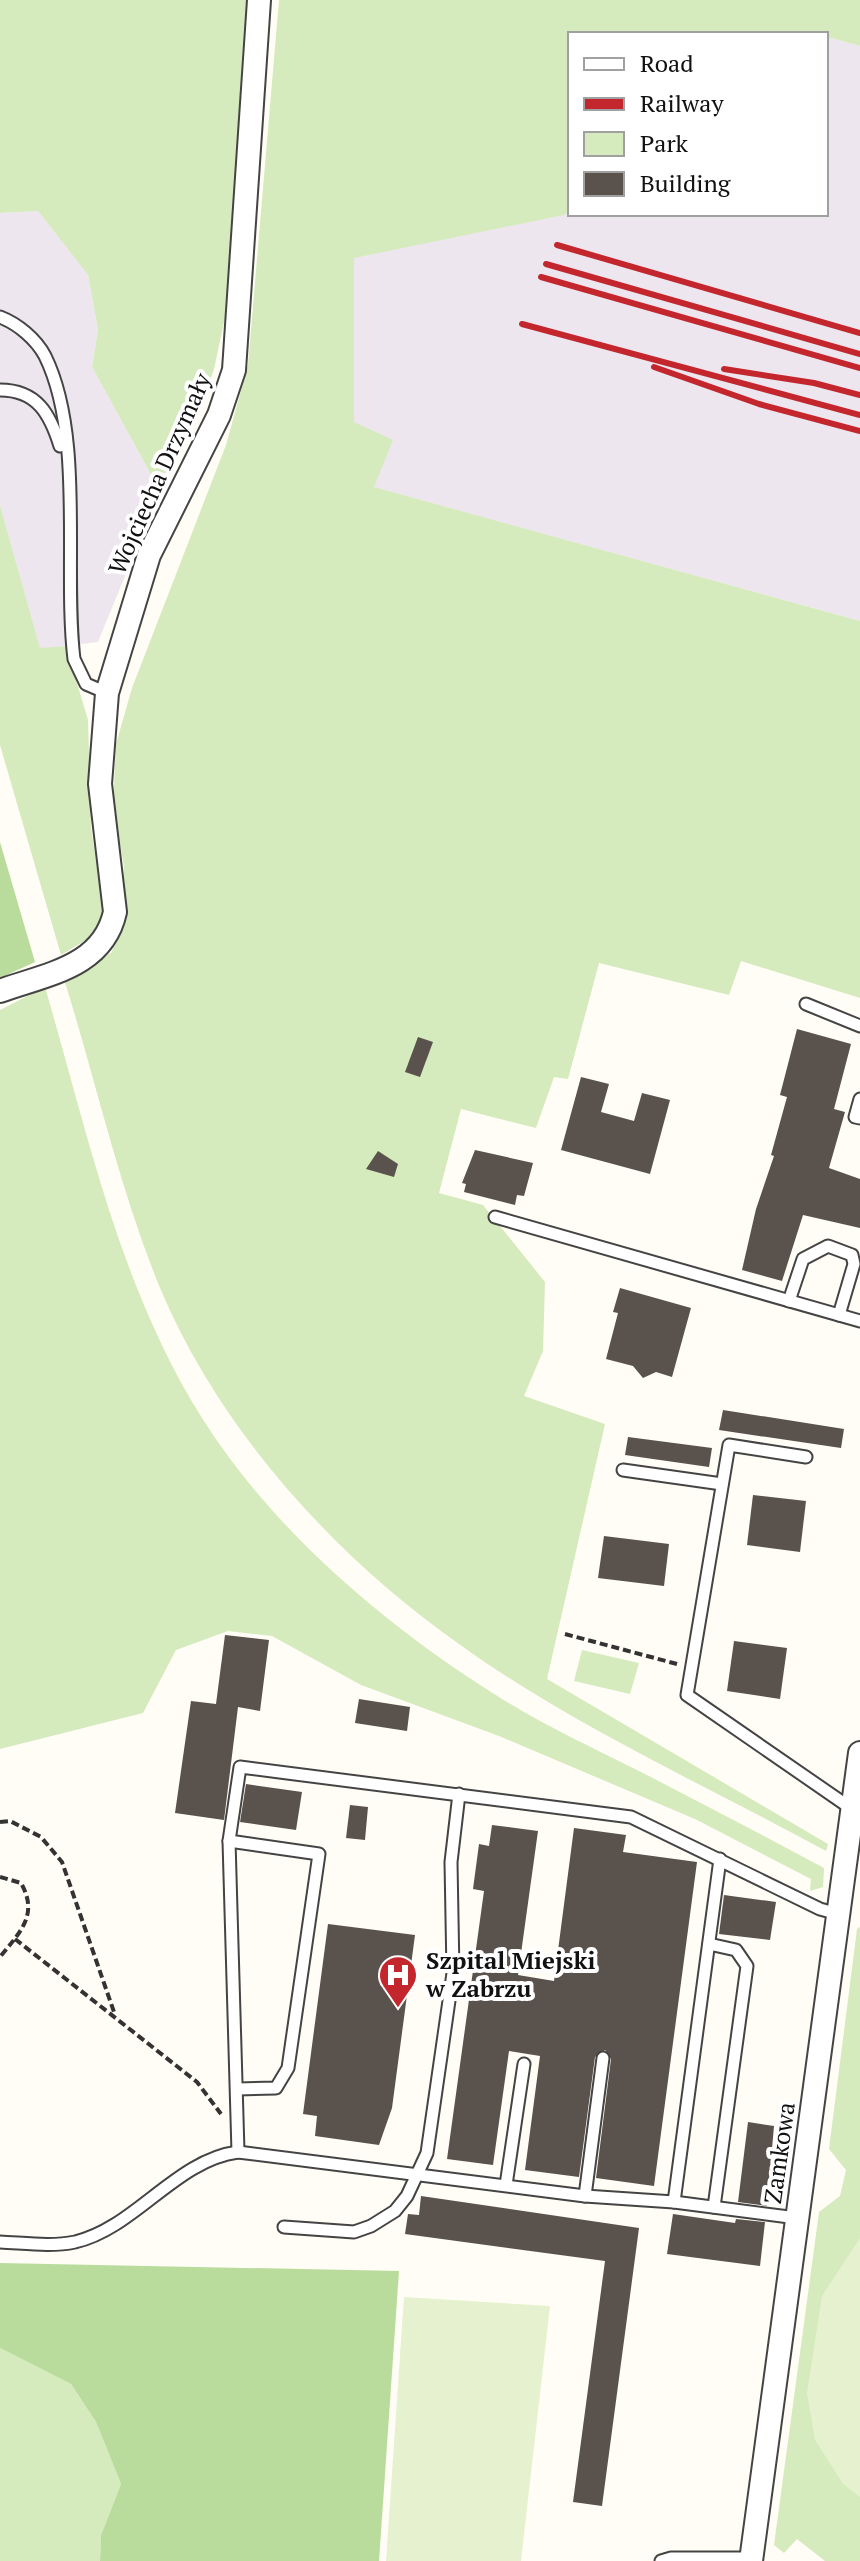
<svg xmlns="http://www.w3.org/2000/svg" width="860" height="2561" viewBox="0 0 860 2561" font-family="'PT Serif',serif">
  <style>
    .industrial { fill: #eee6ef }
    .green { fill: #d5ebbd }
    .forest { fill: #b9dc9c }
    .pitch { fill: #e6f2cf }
    .building { fill: #5a524d }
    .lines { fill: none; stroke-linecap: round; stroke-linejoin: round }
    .lane-casing { stroke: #444; stroke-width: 15 }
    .street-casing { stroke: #444; stroke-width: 26 }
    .path { stroke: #333; stroke-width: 4; stroke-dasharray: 8 4; stroke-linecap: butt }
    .lane { stroke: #fff; stroke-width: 11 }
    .street { stroke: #fff; stroke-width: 22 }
    .rail { stroke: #c4262e; stroke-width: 6 }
    .labels { text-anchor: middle; stroke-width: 8; stroke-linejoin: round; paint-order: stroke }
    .street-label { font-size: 24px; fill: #111; stroke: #fff }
    .poi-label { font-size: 24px; font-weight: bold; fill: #111; stroke: #fff; text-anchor: start }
  </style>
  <rect width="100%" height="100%" fill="#fffdf5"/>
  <!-- industrial -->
  <g class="industrial">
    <path d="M831,38L860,46V621L373,487L354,422V257L563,215L570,211V214H826V41Z"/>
    <path d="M38,211L88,275L98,330L92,367L160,491L98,642L40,649L0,505V213Z"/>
  </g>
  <!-- green -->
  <g class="green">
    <path d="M0,0H248L226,313L214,369L199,412L160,491L92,367L98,330L88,275L38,211L0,213Z"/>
    <path d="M279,0H860V46L831,38L826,41V34H570V211L564,215L354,258V422L393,440L374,487L860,621V998L741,961L729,995L599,963L568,1079L554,1077L536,1128L461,1109L439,1193L483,1205L545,1282L543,1351L524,1396L605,1424L547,1679L828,1844L826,1851C705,1785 571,1725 459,1644C334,1556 219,1429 160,1288C119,1188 96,1081 64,979L111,953L122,931L124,866L113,807L116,744L132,688L226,445L248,365Z"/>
    <path d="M0,505L40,648L66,646L88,720L91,827L104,917L86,940L61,955L0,745Z"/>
    <path d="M45,987C88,1134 119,1286 202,1418C273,1531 387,1627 499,1697C543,1725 591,1747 637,1770C700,1802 762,1835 824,1868L823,1887L810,1891L811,1879L695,1819L499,1736L361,1685L272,1636L228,1631L176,1650L143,1713L0,1749V1010Z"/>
    <path d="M582,1650L639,1663L630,1694L574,1681Z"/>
    <path d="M860,1927V2561H825L797,2539L784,2553L774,2545L819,2212L840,2196L846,2170L829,2149L857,1929Z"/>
    <path d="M0,2348L71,2384L96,2422L121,2484L101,2535L100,2561H0Z"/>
  </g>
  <!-- forest -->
  <g class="forest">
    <path d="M0,842L35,962L0,978Z"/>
    <path d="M0,2263L399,2271L379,2561H100L101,2535L121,2484L96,2422L71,2384L0,2348Z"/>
  </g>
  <!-- pitch -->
  <g class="pitch">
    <path d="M860,2238V2497L843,2484L815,2440L807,2393L822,2296Z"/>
    <path d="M404,2297L550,2306L521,2561H386Z"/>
  </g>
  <!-- building -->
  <g class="building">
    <path d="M797,1029L851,1044L834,1109L845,1112L829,1168L860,1179V1228L803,1215L782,1281L742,1270L756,1209L774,1156L771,1155L787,1097L780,1095Z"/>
    <path d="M418,1037L433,1042L420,1077L405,1072Z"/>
    <path d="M581,1077L609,1084L601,1112L634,1121L642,1093L670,1100L650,1174L561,1150Z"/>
    <path d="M475,1150L533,1163L524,1196L517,1195L515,1205L464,1192L466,1184L462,1183Z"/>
    <path d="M378,1151L398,1164L394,1177L366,1169Z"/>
    <path d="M620,1288L691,1308L672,1377L656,1372L643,1378L633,1366L606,1359L618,1313L613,1312Z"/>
    <path d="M723,1410L844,1429L841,1448L719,1430Z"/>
    <path d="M628,1437L712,1448L709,1467L625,1455Z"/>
    <path d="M753,1495L806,1501L800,1552L747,1545Z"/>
    <path d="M604,1536L669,1544L664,1586L598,1578Z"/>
    <path d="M225,1635L269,1640L260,1711L238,1707L224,1820L175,1813L191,1701L216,1704Z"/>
    <path d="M734,1641L787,1648L780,1699L727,1691Z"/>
    <path d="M359,1699L410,1707L407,1731L355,1723Z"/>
    <path d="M246,1784L302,1792L296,1830L240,1822Z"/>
    <path d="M350,1805L368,1807L365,1840L346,1838Z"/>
    <path d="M492,1825L538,1831L518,1975L554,1981L574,1828L626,1835L623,1852L697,1862L654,2186L596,2178L611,2059L605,2050L595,2057L579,2177L525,2170L540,2056L509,2051L493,2165L447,2159L484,1891L473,1889L479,1844L489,1846Z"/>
    <path d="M724,1895L776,1902L770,1940L719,1934Z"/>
    <path d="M328,1924L415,1935L392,2108L379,2145L315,2136L317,2116L303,2114Z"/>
    <path d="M748,2122L774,2126L767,2206L738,2202Z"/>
    <path d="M421,2196L639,2228L602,2506L573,2502L605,2261L405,2234L408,2214L419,2215Z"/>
    <path d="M673,2214L735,2223L736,2219L765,2222L760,2266L667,2254Z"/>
  </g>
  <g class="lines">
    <defs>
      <g id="lane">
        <path d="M0,317C18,324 36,339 45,356C85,437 63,569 74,659L86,684L107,693"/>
        <path d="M0,390C37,390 50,414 60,446"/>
        <path d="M806,1004L860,1026"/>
        <path d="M860,1099L855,1117L860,1118"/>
        <path d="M495,1217L860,1321"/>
        <path d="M789,1301L803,1259L828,1246L852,1255L854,1264L839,1315"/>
        <path d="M806,1457L729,1445L687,1695L852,1809"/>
        <path d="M623,1470L722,1484"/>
        <path d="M229,1841L319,1854L288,2068L276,2088L237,2089"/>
        <path d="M709,1944L736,1950L747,1966L714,2207"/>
        <path d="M238,2152L229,1841L240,1767L631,1817L820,1909L838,1914"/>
        <path d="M506,2185L524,2064"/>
        <path d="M585,2196L603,2058"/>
        <path d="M674,2202L720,1859"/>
        <path d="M284,2227L354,2232L371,2226L395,2211L407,2196L427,2153L453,1973L451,1862L459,1794"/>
        <path d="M0,2242C24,2243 51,2247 75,2242C135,2228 176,2160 238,2152L585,2196L674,2202L797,2218"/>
        <path d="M661,2561L671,2558H751"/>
      </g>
      <g id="street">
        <path d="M0,991C47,974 103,967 115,912L100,784L107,693L149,555L219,415L234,370L259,0"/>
        <path d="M751,2561L860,1753"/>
      </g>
    </defs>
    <!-- lane casing -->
    <use href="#lane" class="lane-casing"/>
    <!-- street casing -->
    <use href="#street" class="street-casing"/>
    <!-- path -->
    <g class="path">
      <path d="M565,1634L677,1664"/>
      <path d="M0,1822L10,1821L41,1837L62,1862L114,2012"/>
      <path d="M0,1877L21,1883C39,1915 20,1932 0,1957"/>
      <path d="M15,1939L197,2082L221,2114"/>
    </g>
    <!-- lane -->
    <use href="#lane" class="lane"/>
    <!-- street -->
    <use href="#street" class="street"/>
    <!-- rail -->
    <g class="rail">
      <path d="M557,245L860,333"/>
      <path d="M546,264L860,354"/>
      <path d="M541,277L860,368"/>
      <path d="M522,324L860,415"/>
      <path d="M654,367L759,404L860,431"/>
      <path d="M724,369L814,383L860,395"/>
    </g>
  </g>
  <!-- icons -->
  <defs>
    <symbol id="hospital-pin" viewBox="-11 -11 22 30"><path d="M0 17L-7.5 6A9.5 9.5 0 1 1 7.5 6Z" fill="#c4262e" stroke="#fff"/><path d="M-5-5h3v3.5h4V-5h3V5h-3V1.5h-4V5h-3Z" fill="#fff"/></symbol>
  </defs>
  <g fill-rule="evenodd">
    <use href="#hospital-pin" x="376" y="1953" width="44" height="60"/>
  </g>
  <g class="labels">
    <!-- street labels -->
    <g class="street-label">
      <text transform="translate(160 474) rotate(-66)" y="8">Wojciecha Drzymały</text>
      <text transform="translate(780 2153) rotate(-82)" y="8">Zamkowa</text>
    </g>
    <!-- poi labels -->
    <g class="poi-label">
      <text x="426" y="1969">Szpital Miejski<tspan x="426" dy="28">w Zabrzu</tspan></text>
    </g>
  </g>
  <!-- legend -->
  <rect x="568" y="32" width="260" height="184" fill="#ffffff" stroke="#a0a0a0" stroke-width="2"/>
  <rect x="584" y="58" width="40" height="12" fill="#ffffff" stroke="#a0a0a0" stroke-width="2"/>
  <text x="640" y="72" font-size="24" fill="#111111">Road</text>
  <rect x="584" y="98" width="40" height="12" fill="#c4262e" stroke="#a0a0a0" stroke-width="2"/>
  <text x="640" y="112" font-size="24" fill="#111111">Railway</text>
  <rect x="584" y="132" width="40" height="24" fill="#d5ebbd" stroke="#a0a0a0" stroke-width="2"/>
  <text x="640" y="152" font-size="24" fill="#111111">Park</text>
  <rect x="584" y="172" width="40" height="24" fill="#5a524d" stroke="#a0a0a0" stroke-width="2"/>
  <text x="640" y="192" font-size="24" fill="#111111">Building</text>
</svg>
